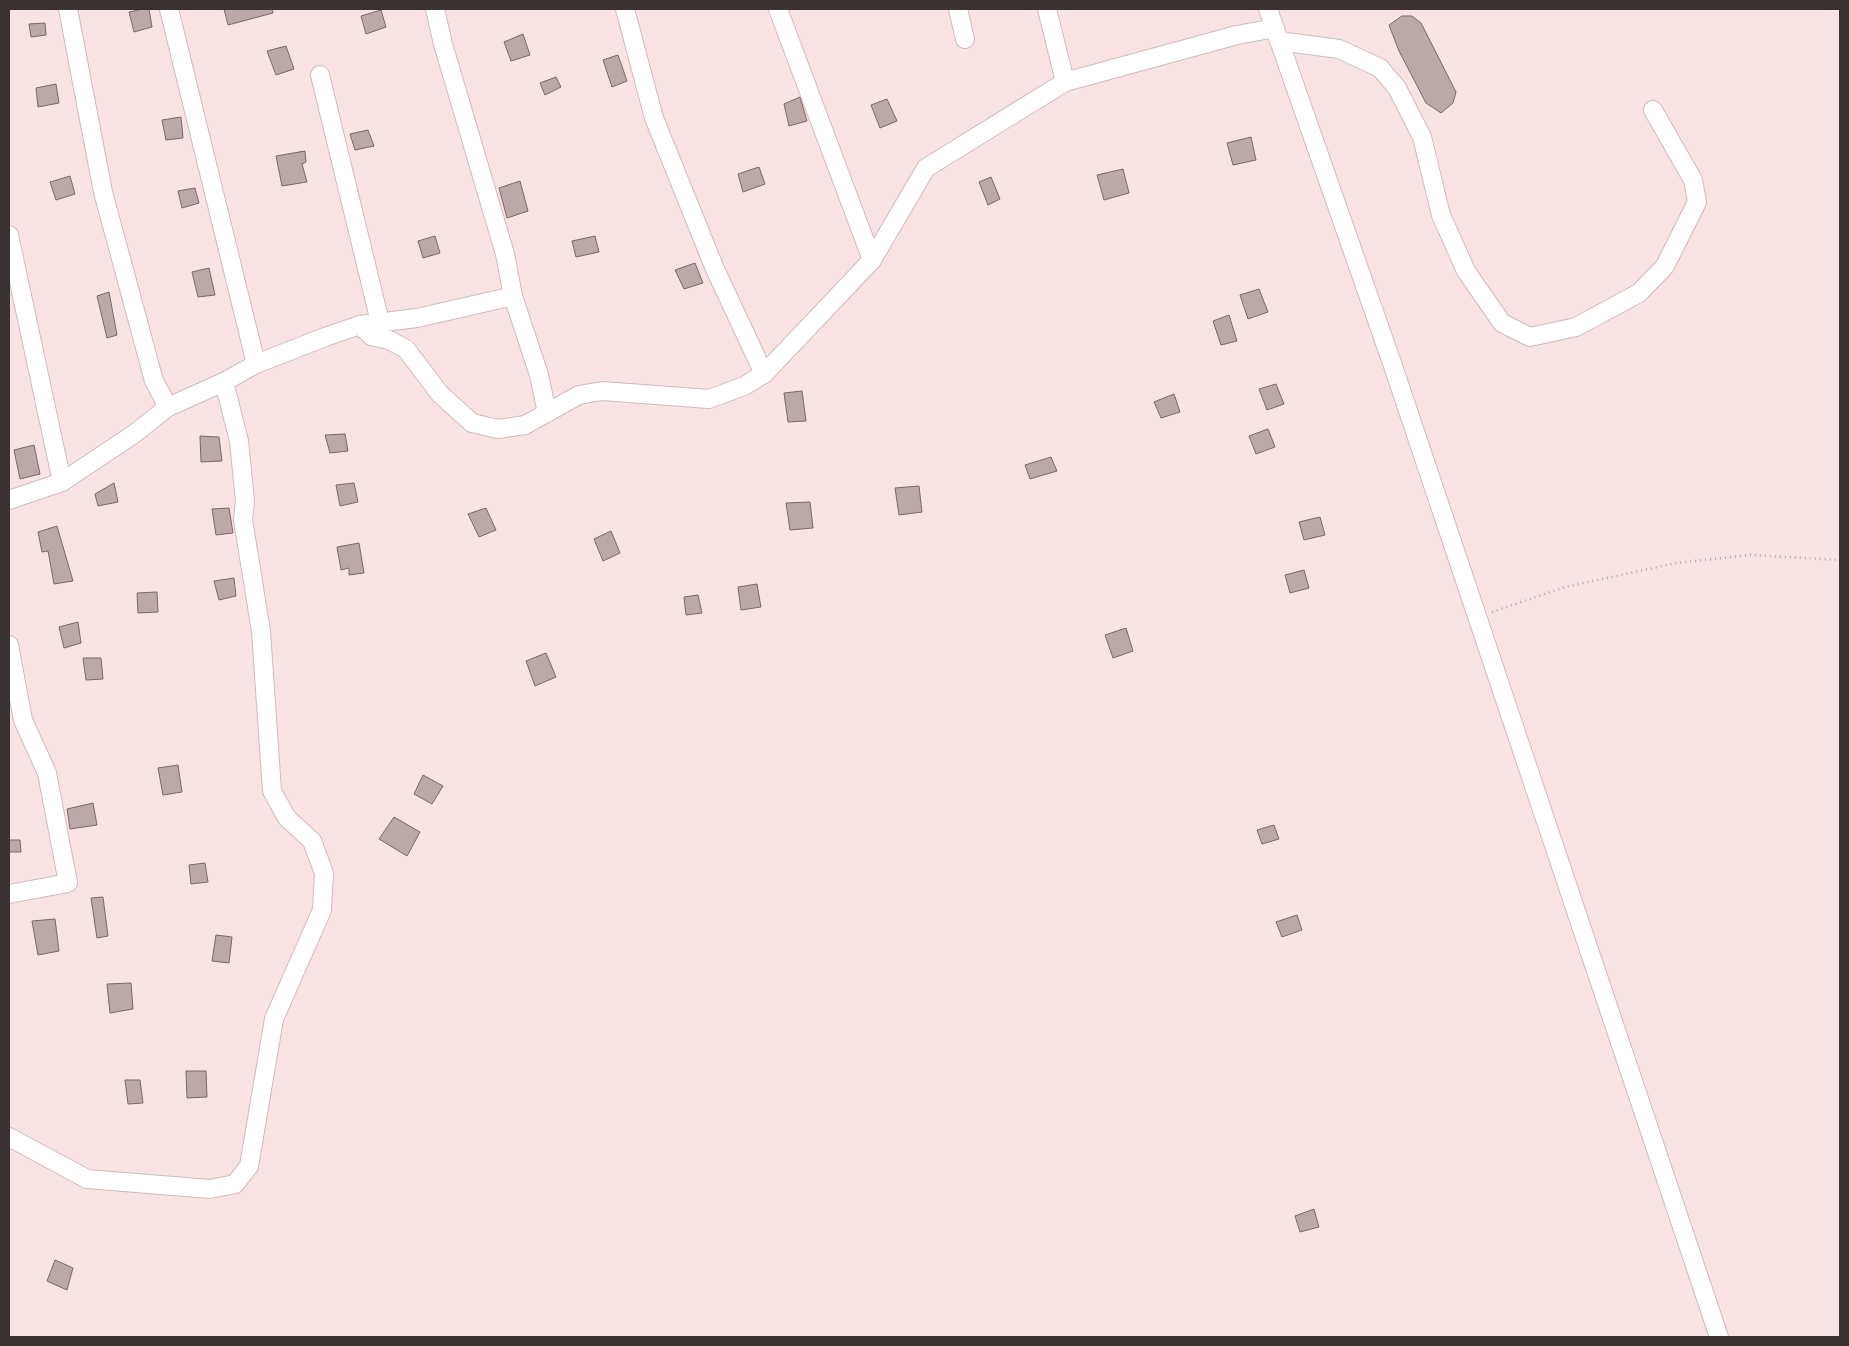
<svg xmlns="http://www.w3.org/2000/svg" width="1849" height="1346" viewBox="0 0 1849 1346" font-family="'Noto Sans',sans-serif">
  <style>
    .building { fill: #bca8a8; stroke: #7a6868 }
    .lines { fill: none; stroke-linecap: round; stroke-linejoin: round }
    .minor-casing { stroke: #d0bbbc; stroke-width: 20 }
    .path { stroke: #b6a5a6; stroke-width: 2.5; stroke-dasharray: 1 4; stroke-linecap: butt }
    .minor { stroke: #fff; stroke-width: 18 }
  </style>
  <rect width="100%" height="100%" fill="#f9e3e4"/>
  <!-- building -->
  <g class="building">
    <path d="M143,9H149L152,27L134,32L129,12Z"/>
    <path d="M224,9H272L273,13L228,25Z"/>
    <path d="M381,10L386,27L366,34L361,16Z"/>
    <path d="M1402,16H1412L1421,23L1456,92L1453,103L1441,113L1426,103L1399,51L1389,25Z"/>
    <path d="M45,23L46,35L31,37L29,24Z"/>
    <path d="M523,34L530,55L511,61L504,42Z"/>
    <path d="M286,46L294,69L276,75L267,51Z"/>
    <path d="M618,55L627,81L612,87L603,60Z"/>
    <path d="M556,77L561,87L545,95L540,83Z"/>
    <path d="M56,84L59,103L38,107L36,88Z"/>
    <path d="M800,97L807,121L789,126L784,104Z"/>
    <path d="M887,99L897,121L880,128L871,105Z"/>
    <path d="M181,117L183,138L166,140L162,120Z"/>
    <path d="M368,130L374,146L355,150L350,134Z"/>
    <path d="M1251,137L1256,160L1233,165L1227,143Z"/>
    <path d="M305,151L306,162L302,164L307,182L282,186L276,156Z"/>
    <path d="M759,167L765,184L743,192L738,174Z"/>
    <path d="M1123,169L1129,193L1104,200L1097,175Z"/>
    <path d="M70,176L75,194L56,200L50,182Z"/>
    <path d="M991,177L1000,199L988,205L979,182Z"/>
    <path d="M520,181L528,211L507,218L499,188Z"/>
    <path d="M195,188L199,203L182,208L178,191Z"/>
    <path d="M435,236L440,253L423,258L418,241Z"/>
    <path d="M595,236L599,252L576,257L572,241Z"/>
    <path d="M695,263L703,283L684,289L675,270Z"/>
    <path d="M209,268L215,295L198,297L192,272Z"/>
    <path d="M1259,289L1268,312L1248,319L1240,295Z"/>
    <path d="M109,292L117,335L107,338L97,296Z"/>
    <path d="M1229,315L1237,341L1221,345L1213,321Z"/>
    <path d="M1276,384L1284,404L1267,410L1259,389Z"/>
    <path d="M802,391L806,421L788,422L784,393Z"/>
    <path d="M1174,394L1180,412L1161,418L1154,402Z"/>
    <path d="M1268,429L1275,447L1256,454L1249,436Z"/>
    <path d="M345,434L348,451L330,453L325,435Z"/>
    <path d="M200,436L219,437L222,461L201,462Z"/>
    <path d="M34,445L40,474L20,479L14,450Z"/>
    <path d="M1051,457L1057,471L1030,479L1025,465Z"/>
    <path d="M114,483L118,502L98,506L95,494Z"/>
    <path d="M354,483L358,502L340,506L336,485Z"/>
    <path d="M919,486L922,512L899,515L895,488Z"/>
    <path d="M810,502L813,528L790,530L786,503Z"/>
    <path d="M229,508L233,533L216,535L212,509Z"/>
    <path d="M486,508L496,530L479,537L468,514Z"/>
    <path d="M1320,517L1325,535L1304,540L1299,522Z"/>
    <path d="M57,526L73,581L54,584L48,551L42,552L38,532Z"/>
    <path d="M611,531L620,553L603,561L594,539Z"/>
    <path d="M359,543L364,573L349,575V568L341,570L337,547Z"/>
    <path d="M1304,570L1309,588L1290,593L1285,575Z"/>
    <path d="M234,578L236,596L219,600L214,581Z"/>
    <path d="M757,584L761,607L741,610L738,587Z"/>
    <path d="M157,592L158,612L138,613L137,593Z"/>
    <path d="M698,595L702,613L686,615L684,597Z"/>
    <path d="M78,622L81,643L64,648L59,627Z"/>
    <path d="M1126,628L1133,651L1113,658L1105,635Z"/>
    <path d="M546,653L556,677L535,686L526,661Z"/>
    <path d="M83,658H101L103,679L86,680Z"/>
    <path d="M178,765L182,792L163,795L158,768Z"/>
    <path d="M423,775L443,786L432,804L414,794Z"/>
    <path d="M93,803L97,825L70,829L67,809Z"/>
    <path d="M394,817L420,832L407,856L379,839Z"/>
    <path d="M1274,825L1279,839L1262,844L1257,830Z"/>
    <path d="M9,840H20L21,852H9Z"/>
    <path d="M205,863L208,882L191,884L189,865Z"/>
    <path d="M103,897L108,936L97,938L91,898Z"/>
    <path d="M1297,915L1302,930L1282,937L1276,922Z"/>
    <path d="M55,919L59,951L38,955L32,921Z"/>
    <path d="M216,935L232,937L229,963L212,961Z"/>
    <path d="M131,983L133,1009L110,1013L107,984Z"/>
    <path d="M186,1071H206L207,1097L187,1098Z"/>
    <path d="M125,1080H140L143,1103L128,1104Z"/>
    <path d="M1314,1209L1319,1227L1300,1232L1295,1216Z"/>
    <path d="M55,1260L73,1268L67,1290L47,1281Z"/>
  </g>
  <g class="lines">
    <defs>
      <g id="minor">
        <path d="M68,9L103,192L154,381L168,407"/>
        <path d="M169,9L256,364"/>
        <path d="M625,9L654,118L715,269L764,374"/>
        <path d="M778,9L872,260"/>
        <path d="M958,9L965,39"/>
        <path d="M1047,9L1065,82"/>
        <path d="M1268,9L1392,363L1719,1337"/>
        <path d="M1279,41L1339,49L1380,68L1397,88L1422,137L1441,215L1466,271L1502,323L1530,337L1576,327L1639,293L1665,266L1697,202L1693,180L1653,110"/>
        <path d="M320,75L380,322"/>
        <path d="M9,235L62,482"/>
        <path d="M513,296L539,375L547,413"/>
        <path d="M360,325L371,336L389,340L406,349L440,394L472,423L498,429L525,425L579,395L602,391L709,399L744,386L764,374L872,260L926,168L1065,82L1237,35L1275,28"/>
        <path d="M9,500L62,482L134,434L168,407L224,382L256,364L325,337L360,325L417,318L513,296L505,254L443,44L435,9"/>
        <path d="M9,645L23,720L47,773L68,883L9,894"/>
        <path d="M9,1137L87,1179L210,1189L235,1184L249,1166L274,1019L322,910L324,873L312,841L287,818L272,791L261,631L243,520L245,501L239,441L224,382"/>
      </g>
    </defs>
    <!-- minor casing -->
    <use href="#minor" class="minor-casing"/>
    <!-- path -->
    <path class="path" d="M1492,612L1565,587L1676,563L1750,555L1840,560"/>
    <!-- minor -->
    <use href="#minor" class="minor"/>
  </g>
  <!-- border -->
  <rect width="1849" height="1346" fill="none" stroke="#3a3232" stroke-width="20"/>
</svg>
